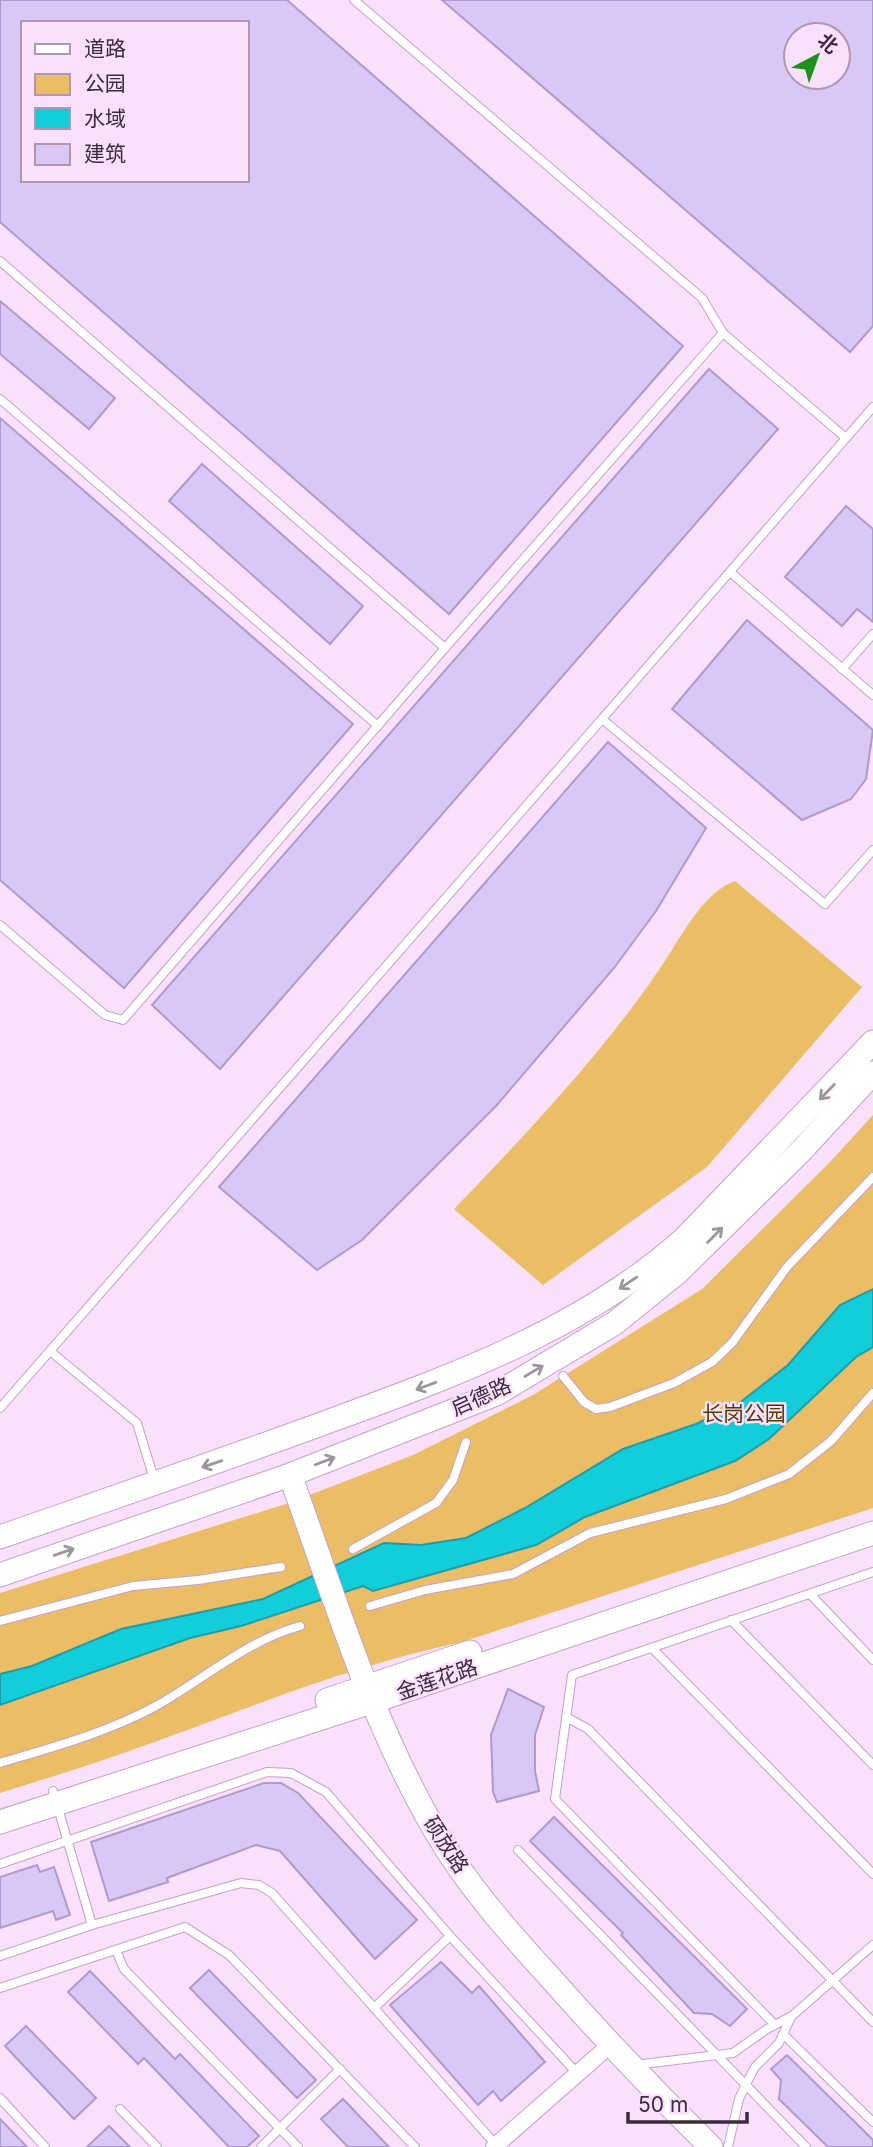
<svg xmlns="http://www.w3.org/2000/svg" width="873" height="2147" viewBox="0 0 873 2147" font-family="Inter,'Noto Sans SC',sans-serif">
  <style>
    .green { fill: #ebbe65 }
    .water { fill: #12cdda; stroke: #1e9cab; stroke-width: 2 }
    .building { fill: #d9c7f5; stroke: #ae9acc; stroke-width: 2; fill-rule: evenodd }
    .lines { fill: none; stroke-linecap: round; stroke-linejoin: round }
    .lane-casing { stroke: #c69fcb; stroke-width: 10 }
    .street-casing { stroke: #c69fcb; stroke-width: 18 }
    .secondary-casing { stroke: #c69fcb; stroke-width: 25 }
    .lane { stroke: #fff; stroke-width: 8 }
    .street { stroke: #fff; stroke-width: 16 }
    .secondary { stroke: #fff; stroke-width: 23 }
    .oneway { stroke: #9d959e }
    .labels { text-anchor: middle; stroke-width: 5; stroke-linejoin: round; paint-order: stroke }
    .street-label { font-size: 21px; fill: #3b2b3d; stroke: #f9e1fc }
    .park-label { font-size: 21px; fill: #523a00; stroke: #f9e1fc }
  </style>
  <rect width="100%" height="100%" fill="#f9e1fc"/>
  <!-- green -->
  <g class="green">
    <path d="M735,881L862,987L707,1167L543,1285L454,1209C528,1132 610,1046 668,956C684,931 706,891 735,881Z"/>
    <path d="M873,1115V1508L462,1642C341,1667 228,1717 112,1757C75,1770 37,1781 0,1793V1593L289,1503L413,1455L533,1395L702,1289L831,1161Z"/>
  </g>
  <!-- water -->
  <path class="water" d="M873,1289V1347L856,1357L769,1439L735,1461L585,1517L536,1545L373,1591L363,1586L241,1626L190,1638L0,1705V1674L32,1666L121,1629L263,1599L384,1543L421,1545L466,1538L525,1508L623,1449L696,1424L738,1404L788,1365L840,1305Z"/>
  <!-- building -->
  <g class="building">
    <path d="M0,0H287L683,346L449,614L0,222ZM23,23H247V180H23Z"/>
    <path d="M442,0H873V326L850,352ZM796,35H838V77H796Z"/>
    <path d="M0,301L115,398L89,429L0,354Z"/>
    <path d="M709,369L778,429L220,1069L152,1005Z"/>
    <path d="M0,418L353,724L124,988L0,880Z"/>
    <path d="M202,464L363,606L330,644L169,501Z"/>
    <path d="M846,506L873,529V622L857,609L842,626L785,577Z"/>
    <path d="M747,620L873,730L866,779L851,799L802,820L672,709Z"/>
    <path d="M608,742L706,828L656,911L614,968L496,1106L362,1240L317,1270L219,1187Z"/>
    <path d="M508,1689L544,1707L535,1735V1771L539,1791L497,1802L493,1792L491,1735Z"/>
    <path d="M264,1783H281L298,1793L417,1920L375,1959L280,1851L256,1845L167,1878L168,1882L109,1901L91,1842Z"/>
    <path d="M554,1817L747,2009L730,2026L712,2014L694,2013L621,1935L623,1933L530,1841Z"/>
    <path d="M37,1865L40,1872L54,1867L70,1915L56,1920L53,1911L0,1928V1877Z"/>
    <path d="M441,1962L472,1993L479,1986L545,2062L501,2101L493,2091L478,2105L390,2005Z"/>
    <path d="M209,1970L316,2080L297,2098L190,1988Z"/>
    <path d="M90,1971L175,2059L180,2054L259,2136L247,2147H229L144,2058L138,2064L68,1992Z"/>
    <path d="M26,2026L96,2098L74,2119L5,2046Z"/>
    <path d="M787,2055L873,2140V2147H828L779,2099L781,2080L771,2069Z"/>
    <path d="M343,2099L389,2147H348L321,2119Z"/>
    <path d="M0,2119L27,2147H0Z"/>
    <path d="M109,2126L130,2147H87Z"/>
  </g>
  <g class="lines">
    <defs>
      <g id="lane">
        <path d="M354,0L702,298L723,333L846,438"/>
        <path d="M0,261L445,648"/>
        <path d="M0,399L378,726"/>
        <path d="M873,407L602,719L825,904L873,850"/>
        <path d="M730,572L873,695"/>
        <path d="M842,669L873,634"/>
        <path d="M0,925L105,1015L123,1020L445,648L723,333"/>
        <path d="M50,1351L137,1423L154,1479"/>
        <path d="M563,1376L584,1402L596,1409L610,1407L674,1383L712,1362L732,1343L787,1267L873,1177"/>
        <path d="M0,1408L602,719"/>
        <path d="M353,1549L436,1503L453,1480L466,1442"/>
        <path d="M810,1594L873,1660"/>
        <path d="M370,1606L425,1590L513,1574L590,1533L726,1499L789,1474L831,1441L873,1393"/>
        <path d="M731,1620L873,1765"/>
        <path d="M0,1621L133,1586L198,1580L281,1567"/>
        <path d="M652,1648L873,1874"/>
        <path d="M566,1717L588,1729L873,2022"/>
        <path d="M0,1763C53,1747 106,1733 156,1706C204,1679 246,1641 300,1626"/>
        <path d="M53,1791L92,1925"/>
        <path d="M518,1850L806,2147"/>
        <path d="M0,1864L267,1772L291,1773L326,1792L450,1936L577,2073"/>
        <path d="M116,1950L124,1969L298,2147"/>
        <path d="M0,1956L92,1925L241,1883L259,1885L272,1893L496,2145"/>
        <path d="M0,1988L185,1927L229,1955L415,2147"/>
        <path d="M374,2008L450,1936"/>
        <path d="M775,2025L555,1799L572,1675L873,1572"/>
        <path d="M783,2034L873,2122"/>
        <path d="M635,2065L733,2053L767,2029L792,2016L873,1945"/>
        <path d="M0,2098L45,2147"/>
        <path d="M120,2109L157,2147"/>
        <path d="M261,2147L340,2069"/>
        <path d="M728,2147L739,2099L745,2086L755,2067L779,2043L791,2017"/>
      </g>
      <path id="street" d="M494,2147L610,2045"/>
      <g id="secondary">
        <path d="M290,1475C334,1595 371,1722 436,1832C466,1884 507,1930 547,1974C600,2034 654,2091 711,2147"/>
        <path d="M0,1537C112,1498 224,1460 335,1419C458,1374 586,1327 685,1238L873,1042"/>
        <path d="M0,1575L290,1475L496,1394L615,1323L678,1272L801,1151L873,1073"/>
        <path d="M327,1700L470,1652"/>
        <path d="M0,1822L374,1701L873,1533"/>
      </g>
    </defs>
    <!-- lane casing -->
    <use href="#lane" class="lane-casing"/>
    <!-- street casing -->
    <use href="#street" class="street-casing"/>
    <!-- secondary casing -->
    <use href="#secondary" class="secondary-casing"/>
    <!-- lane -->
    <use href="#lane" class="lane"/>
    <!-- street -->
    <use href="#street" class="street"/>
    <!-- secondary -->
    <use href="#secondary" class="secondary"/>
  </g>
  <!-- one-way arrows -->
  <defs><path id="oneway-shaft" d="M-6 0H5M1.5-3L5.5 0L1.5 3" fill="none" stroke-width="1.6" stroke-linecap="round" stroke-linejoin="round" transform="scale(1.75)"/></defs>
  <g class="oneway">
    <use href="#oneway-shaft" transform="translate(827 1092) rotate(134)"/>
    <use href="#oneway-shaft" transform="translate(715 1235) rotate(-45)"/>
    <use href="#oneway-shaft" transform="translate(628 1283) rotate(146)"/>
    <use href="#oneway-shaft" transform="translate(534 1371) rotate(-31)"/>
    <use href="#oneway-shaft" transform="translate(426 1386) rotate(160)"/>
    <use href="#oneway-shaft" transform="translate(325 1461) rotate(-21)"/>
    <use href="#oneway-shaft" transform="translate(212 1464) rotate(161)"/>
    <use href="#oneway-shaft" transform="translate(64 1552) rotate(-19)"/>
  </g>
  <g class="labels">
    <!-- street labels -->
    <g class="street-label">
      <text transform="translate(481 1397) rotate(-24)" y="7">启德路</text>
      <text transform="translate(437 1680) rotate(-19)" y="7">金莲花路</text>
      <text transform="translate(446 1845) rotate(57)" y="7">硕放路</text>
    </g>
    <!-- park labels -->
    <g class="park-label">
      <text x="744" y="1421">长岗公园</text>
    </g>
  </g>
  <!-- legend -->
  <rect x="21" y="21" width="228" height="161" fill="#f9e1fc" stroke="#ad98b0" stroke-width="2"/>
  <rect x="35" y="44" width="35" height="10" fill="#ffffff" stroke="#ad98b0" stroke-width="2"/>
  <text x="84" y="56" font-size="21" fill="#3b2b3d">道路</text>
  <rect x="35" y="74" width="35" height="21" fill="#ebbe65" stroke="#ad98b0" stroke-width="2"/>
  <text x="84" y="91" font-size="21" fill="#3b2b3d">公园</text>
  <rect x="35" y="108" width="35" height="21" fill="#12cdda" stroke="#ad98b0" stroke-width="2"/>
  <text x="84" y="126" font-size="21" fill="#3b2b3d">水域</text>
  <rect x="35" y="144" width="35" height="21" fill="#d9c7f5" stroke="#ad98b0" stroke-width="2"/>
  <text x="84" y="161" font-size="21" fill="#3b2b3d">建筑</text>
  <!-- north arrow -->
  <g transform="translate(817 56) rotate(41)"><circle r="33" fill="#f9e1fc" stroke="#ad98b0" stroke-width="2"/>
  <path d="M0-5L12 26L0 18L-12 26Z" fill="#1d911c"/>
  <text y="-10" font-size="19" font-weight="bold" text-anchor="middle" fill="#3b2b3d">北</text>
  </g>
  <!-- scale -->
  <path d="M628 2112v10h119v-10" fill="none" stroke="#3b2b3d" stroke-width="3.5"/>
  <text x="638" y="2112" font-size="21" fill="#3b2b3d" stroke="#f9e1fc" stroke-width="5" paint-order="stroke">50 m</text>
</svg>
